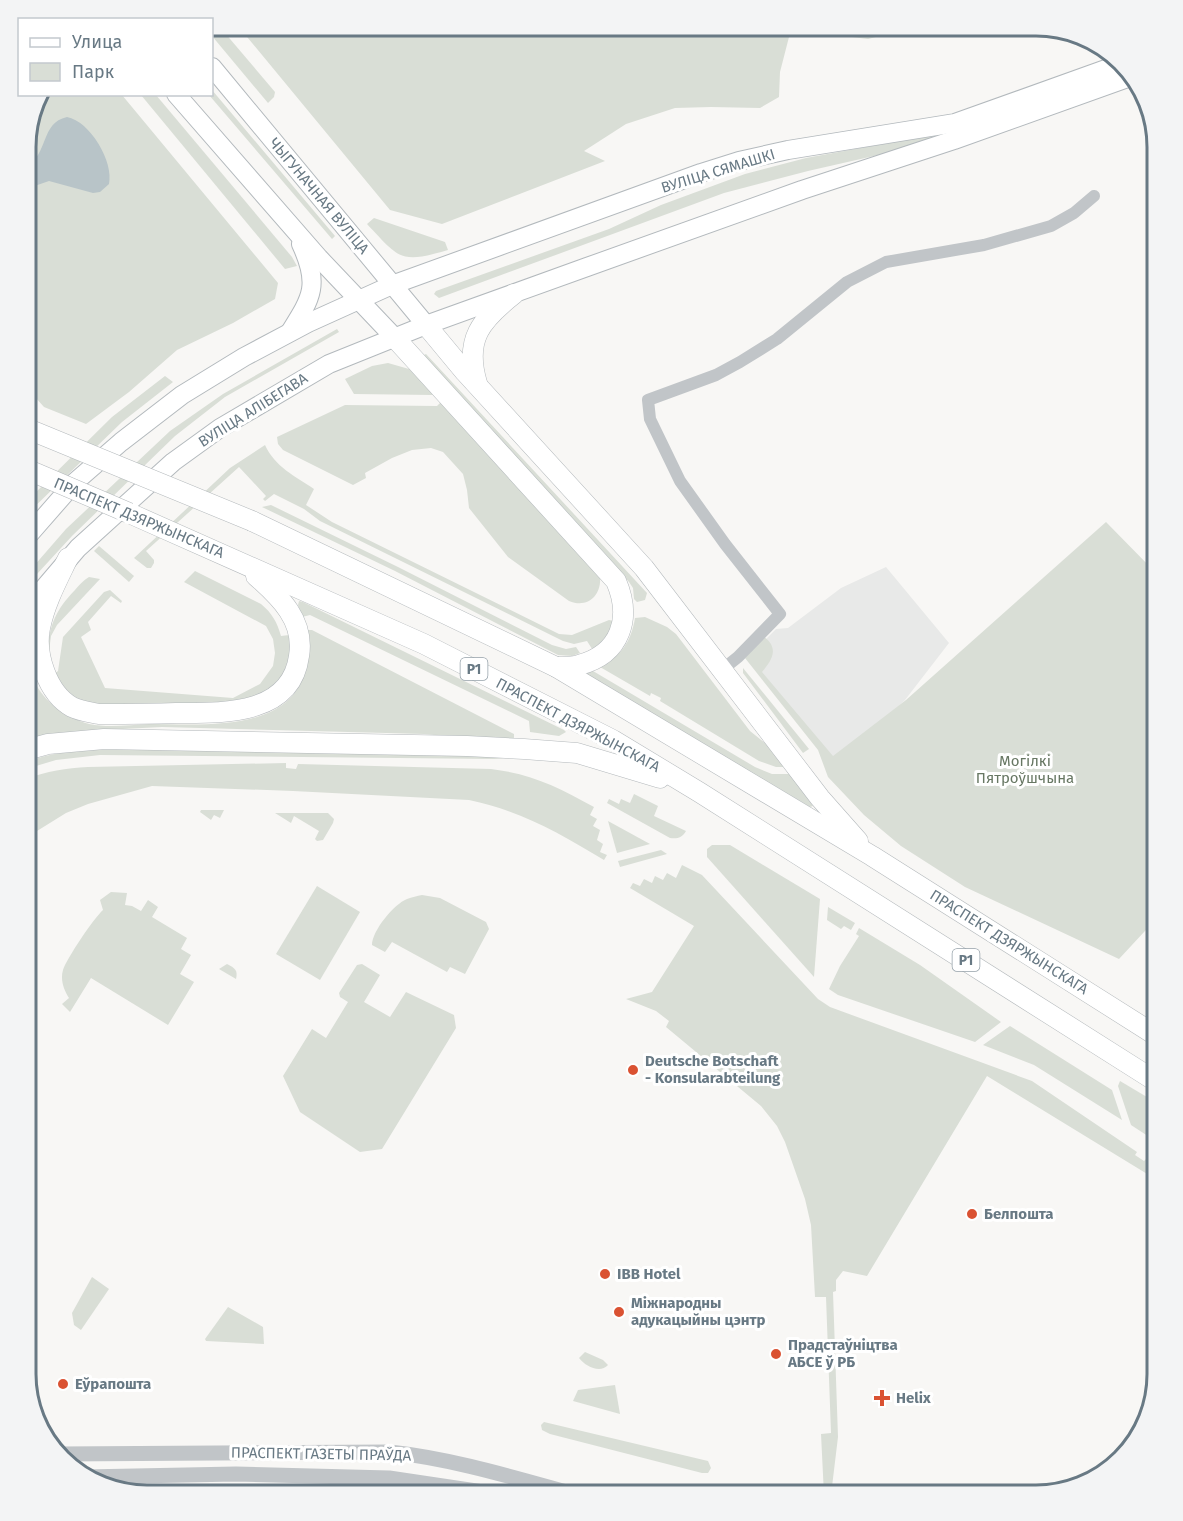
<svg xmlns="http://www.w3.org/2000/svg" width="1183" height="1521" viewBox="0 0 1183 1521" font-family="'Fira Sans',sans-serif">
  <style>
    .built { fill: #e8e9e8 }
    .green { fill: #d9ded6 }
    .water { fill: #b8c4c8 }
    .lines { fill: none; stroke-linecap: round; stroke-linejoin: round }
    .secondary-casing { stroke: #b3b9bd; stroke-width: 20 }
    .primary-casing { stroke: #b4b9bc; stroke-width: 21 }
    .minor { stroke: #c1c5c8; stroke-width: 12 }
    .tertiary { stroke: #c1c5c8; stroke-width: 15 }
    .secondary { stroke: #fff; stroke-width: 18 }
    .primary { stroke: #fff; stroke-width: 20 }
    .primary-bridge-casing { stroke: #b4b9bc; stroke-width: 21; stroke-linecap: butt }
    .primary-bridge { stroke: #fff; stroke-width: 20 }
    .poi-dot { fill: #da5232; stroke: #fff; stroke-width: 2 }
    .labels { text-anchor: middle; stroke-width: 6; stroke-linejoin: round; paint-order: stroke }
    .shield { fill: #fff; stroke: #95a1a9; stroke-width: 1.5 }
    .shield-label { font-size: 14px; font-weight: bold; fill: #687984 }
    .street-label { font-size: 15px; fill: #687984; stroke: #fff }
    .park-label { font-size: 15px; fill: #677763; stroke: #fff }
    .poi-label { font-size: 15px; font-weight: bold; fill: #687984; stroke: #fff; text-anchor: start }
    .rim { fill: none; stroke: #687984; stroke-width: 3 }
  </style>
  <rect width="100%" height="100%" fill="#f8f7f5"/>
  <!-- built -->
  <path class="built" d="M886,567L949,643L905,700L836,769L751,662L765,640L776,629L788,628L841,588Z"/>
  <!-- green -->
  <g class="green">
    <path d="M212,26H219L275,92L274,97L268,103L212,36Z"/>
    <path d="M238,26H919L868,39L804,31L789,37L780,72L779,97L760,108L711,107L675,108L626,124L584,151L605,161L442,224L390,210Z"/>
    <path d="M212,90L335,236L332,239L209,95L212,94Z"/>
    <path d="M38,95H122L278,283L275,299L233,323L177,350L129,392L86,424L44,407L26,387V139Z"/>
    <path d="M141,95H156L292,257L297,266L285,269Z"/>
    <path d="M942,133L943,135L887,153L808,171L724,193L439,298L434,294L436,291L609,229L661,205L745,174L806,158Z"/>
    <path d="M374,218L445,242L448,250C400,264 400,259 367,224Z"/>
    <path d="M337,329L339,332L225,397L175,436L72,536L26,586V575L66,529L170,431L223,394Z"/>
    <path d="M426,354L647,593L645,600L637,602L634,599L633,588L629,582L422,356Z"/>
    <path d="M388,363L409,369L435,392L432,395L354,394L345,379L372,366Z"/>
    <path d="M165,376L173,382L122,422L26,515V502L112,417Z"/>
    <path d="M441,402L600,576C602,595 588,609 569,601L508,557L469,508L467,490L463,474L443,452L431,448L412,450L392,458L365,473L366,478L353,485L283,450L278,444L277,437L345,405L437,406Z"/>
    <path d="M265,445C275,467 295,476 314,489L306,505L332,522L559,634L572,635L609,620L614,621L616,625L594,652L587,641L574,644L563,641L320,521L304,509L274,494L265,501L263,499L266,496L239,467L146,551L154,560V563L151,568H147L134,558L230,468Z"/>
    <path d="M271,505L398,567L552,645L566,649L576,647L580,653L572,656L558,655L395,571L262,507Z"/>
    <path d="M1106,522L1157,574V918L1119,959L965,887L901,846L864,815L828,777L818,750L745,658L763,636C780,648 772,660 762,672L833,756L906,700Z"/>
    <path d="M99,546L134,576L129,582L94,551Z"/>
    <path d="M195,571L261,604C272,613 277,622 281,636L289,635C298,666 273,697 242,704C228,707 210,704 196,704C159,704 121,704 84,705L66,695L54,674L58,671L63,637L104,592L110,590L122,601L121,603L111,596L88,622L91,630L81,637L105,688L233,698L260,684L273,666L275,653L273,639L266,626L184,582Z"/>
    <path d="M89,577L100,579L57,625L51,636L49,651L47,652C50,624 55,611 75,590C79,585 84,580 89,577Z"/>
    <path d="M299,601L303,602L564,730L566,732L559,736L530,732L529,721L310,615L302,617L298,605Z"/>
    <path d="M645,617L667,627L676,634L750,731L771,748L785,767H776L759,761L660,701L661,698L651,693L650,696L600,667C621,656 631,642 635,618Z"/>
    <path d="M308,630H312L514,734V742L424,734L162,727L103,730L26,742V686L29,680H34C43,702 67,718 89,724C108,728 130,725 149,724C191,724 263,731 293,695C303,683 309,664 309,648C309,642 307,636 308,630Z"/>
    <path d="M743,668L809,749L803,753L743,673Z"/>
    <path d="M593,671L755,767L772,774H790L813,806L810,807L585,675L586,673Z"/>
    <path d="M101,748L494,751L512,757L495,759L100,755L56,760L26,769V762C50,753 75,750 101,748Z"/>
    <path d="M286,763V768L296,769L298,764L491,769C532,774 558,787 594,807L590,815L597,819L593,826L600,830L597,840L603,844L600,852L607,855L604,860C559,833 521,811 469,800L293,791L152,786L88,804L66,813L37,831L26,833V779C47,771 66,768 88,767Z"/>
    <path d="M634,794L658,806L654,816L686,831C682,838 677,839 670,838L607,803L609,799L619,804L621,799L630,803Z"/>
    <path d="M201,810H224L220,818L214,815L211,820L200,812Z"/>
    <path d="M275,813H328L334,819L333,823L323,840L317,841L315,839L319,831L294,816L291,823Z"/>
    <path d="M608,821L650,844L617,853Z"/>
    <path d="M712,845H730L820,899L814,977L707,857V849Z"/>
    <path d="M661,850L667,854L620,867L618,861Z"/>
    <path d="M682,865L702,875L818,999L830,1007L1032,1081L1137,1152L1135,1155L1144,1161L1147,1158L1157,1165V1180L987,1076L867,1276L843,1271L836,1280V1291L833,1292L838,1437L831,1495H824L821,1434L831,1433L826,1297H815L811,1225L805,1199L785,1142L777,1126L761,1106L666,1027L669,1021L656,1011L626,999L652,992L694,926L630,888L633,883L640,886L644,879L652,883L655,876L663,880L667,873L676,878Z"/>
    <path d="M317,886L360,912L320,980L276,954Z"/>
    <path d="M111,892L127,893L125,905L132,906L141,911L148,900L158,907L152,917L187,938L181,949L191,955L180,974L194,982L168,1025L91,978L70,1012L62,1004L69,998C64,990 60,980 63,970C67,958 94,918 103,910L100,900Z"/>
    <path d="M422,895L440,898L486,922L489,929L465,974L450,967L447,972L392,942L385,952L372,945C372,931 394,904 407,899C412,897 417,896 422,895Z"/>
    <path d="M828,907L855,923L851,930L844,926L841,929L827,920Z"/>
    <path d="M859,928L920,965L1001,1022L975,1042L838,995L829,989L840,966L859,936L856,934Z"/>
    <path d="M227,964C235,968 238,970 236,979L219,969Z"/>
    <path d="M362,964L380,975L364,1002L390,1017L406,992L454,1015L456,1028L382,1149L360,1152L300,1112L283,1076L312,1029L326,1038L348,1002L340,997L339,993L357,965Z"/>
    <path d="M1010,1026L1112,1090L1122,1120L1034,1065L983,1045Z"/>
    <path d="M1120,1081L1157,1103V1142L1131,1125L1118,1086Z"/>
    <path d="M92,1277L109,1289L81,1330L74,1325L72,1313Z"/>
    <path d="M228,1307L263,1327L264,1344L206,1341L205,1339Z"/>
    <path d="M585,1352L603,1360L608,1365C600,1374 585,1366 579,1358Z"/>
    <path d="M615,1385L620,1414L573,1401L578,1390Z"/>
    <path d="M544,1422L708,1461L711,1468L708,1473H702L550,1434L542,1430L541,1425Z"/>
  </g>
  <!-- water -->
  <path class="water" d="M67,117C90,121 114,162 109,184L100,192L93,193L49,181L26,189V167C49,154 40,123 67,117Z"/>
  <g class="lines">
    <defs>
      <g id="secondary">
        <path d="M212,67L426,325"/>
        <path d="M176,94L319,258L394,337"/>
        <path d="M290,332C312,297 320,285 301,244"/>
        <path d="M26,538L75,482L121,442L182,395L244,357L308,323L392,285L701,173L739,161L788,150L955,123L1120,64"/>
        <path d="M26,609L78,548L173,462L220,428L329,364L426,325L587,267L802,190L954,140L1133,76"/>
      </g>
      <g id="primary">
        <path d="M426,325L465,372L644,568L820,798L858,841"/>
        <path d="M394,337L616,581C632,618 621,654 579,665C572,667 563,667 556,667"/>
        <path d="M477,383C464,339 481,320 514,294"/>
        <path d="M129,513L424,644L613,740L699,792L1157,1082"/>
        <path d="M252,521L556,667L872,856L1157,1036"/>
        <path d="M68,558C57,581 45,603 40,628C35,654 47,693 72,707C80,711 89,712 99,714C125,714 150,714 176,713C222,713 291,716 299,656C305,621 280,597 256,576"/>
        <path d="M26,750L48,744L104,739L467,746L524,749L577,753L660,778"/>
      </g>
    </defs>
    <!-- secondary casing -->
    <use href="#secondary" class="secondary-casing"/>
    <!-- primary casing -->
    <use href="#primary" class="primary-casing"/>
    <!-- minor -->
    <path class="minor" d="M723,669L738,657L780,614L725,544L680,481L650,419L648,400L716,375L740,362L777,339L847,282L886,262L984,245L1051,226L1074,213L1094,196"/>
    <!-- tertiary -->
    <g class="tertiary">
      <path d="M60,1454L390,1452C454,1459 515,1478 577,1495"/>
      <path d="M84,1477L236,1474L389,1478L503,1495"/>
    </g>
    <!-- secondary -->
    <use href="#secondary" class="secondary"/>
    <!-- primary -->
    <use href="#primary" class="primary"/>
    <defs>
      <g id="primary-bridge">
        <path d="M28,429L252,521"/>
        <path d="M26,469L129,513"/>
      </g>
    </defs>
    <!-- primary-bridge casing -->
    <use href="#primary-bridge" class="primary-bridge-casing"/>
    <!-- primary-bridge -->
    <use href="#primary-bridge" class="primary-bridge"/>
  </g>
  <!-- markers -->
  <g class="poi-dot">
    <circle cx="633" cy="1070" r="6"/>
    <circle cx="972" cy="1214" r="6"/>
    <circle cx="605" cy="1274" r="6"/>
    <circle cx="619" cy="1312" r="6"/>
    <circle cx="776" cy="1354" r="6"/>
    <circle cx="63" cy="1384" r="6"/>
    <path d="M879 1389h6v6h6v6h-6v6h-6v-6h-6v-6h6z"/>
  </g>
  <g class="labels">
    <!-- shield labels -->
    <g class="shield">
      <rect x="460.5" y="658" width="27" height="22" rx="4.5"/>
      <rect x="952.5" y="949" width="27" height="22" rx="4.5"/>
    </g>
    <g class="shield-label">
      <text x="474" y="674">Р1</text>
      <text x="966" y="965">Р1</text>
    </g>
    <!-- street labels -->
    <g class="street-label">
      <text transform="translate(718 171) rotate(-17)" y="5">ВУЛІЦА СЯМАШКІ</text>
      <text transform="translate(319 196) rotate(50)" y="5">ЧЫГУНАЧНАЯ ВУЛІЦА</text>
      <text transform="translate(253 410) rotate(-32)" y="5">ВУЛІЦА АЛІБЕГАВА</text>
      <text transform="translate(139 518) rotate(23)" y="5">ПРАСПЕКТ ДЗЯРЖЫНСКАГА</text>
      <text transform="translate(578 725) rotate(28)" y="5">ПРАСПЕКТ ДЗЯРЖЫНСКАГА</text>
      <text transform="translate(1009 942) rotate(32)" y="5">ПРАСПЕКТ ДЗЯРЖЫНСКАГА</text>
      <text transform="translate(321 1454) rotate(1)" y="5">ПРАСПЕКТ ГАЗЕТЫ ПРАЎДА</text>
    </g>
    <!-- park labels -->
    <g class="park-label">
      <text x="1025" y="766">Могілкі<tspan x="1025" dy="17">Пятроўшчына</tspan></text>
    </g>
    <!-- poi labels -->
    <g class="poi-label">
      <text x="645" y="1066">Deutsche Botschaft<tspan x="645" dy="17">- Konsularabteilung</tspan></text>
      <text x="984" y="1219">Белпошта</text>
      <text x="617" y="1279">IBB Hotel</text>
      <text x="631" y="1308">Міжнародны<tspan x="631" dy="17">адукацыйны цэнтр</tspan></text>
      <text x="788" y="1350">Прадстаўніцтва<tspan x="788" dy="17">АБСЕ ў РБ</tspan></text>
      <text x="75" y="1389">Еўрапошта</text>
      <text x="896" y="1403">Helix</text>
    </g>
  </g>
  <!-- crop -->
  <path d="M0 0H1183V1521H0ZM147 36H1036A111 111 0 0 1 1147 147V1374A111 111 0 0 1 1036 1485H147A111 111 0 0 1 36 1374V147A111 111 0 0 1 147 36Z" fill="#f3f4f5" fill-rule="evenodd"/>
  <path class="rim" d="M147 36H1036A111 111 0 0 1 1147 147V1374A111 111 0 0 1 1036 1485H147A111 111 0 0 1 36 1374V147A111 111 0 0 1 147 36Z"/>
  <!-- legend -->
  <rect x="18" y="18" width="195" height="78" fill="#ffffff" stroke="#c3c9ce" stroke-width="1.5"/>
  <rect x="30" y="38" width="30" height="9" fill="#ffffff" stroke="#c3c9ce" stroke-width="1.5"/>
  <text x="72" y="48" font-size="18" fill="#687984">Улица</text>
  <rect x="30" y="63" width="30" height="18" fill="#d9ded6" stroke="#c3c9ce" stroke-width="1.5"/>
  <text x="72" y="78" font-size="18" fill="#687984">Парк</text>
</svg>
